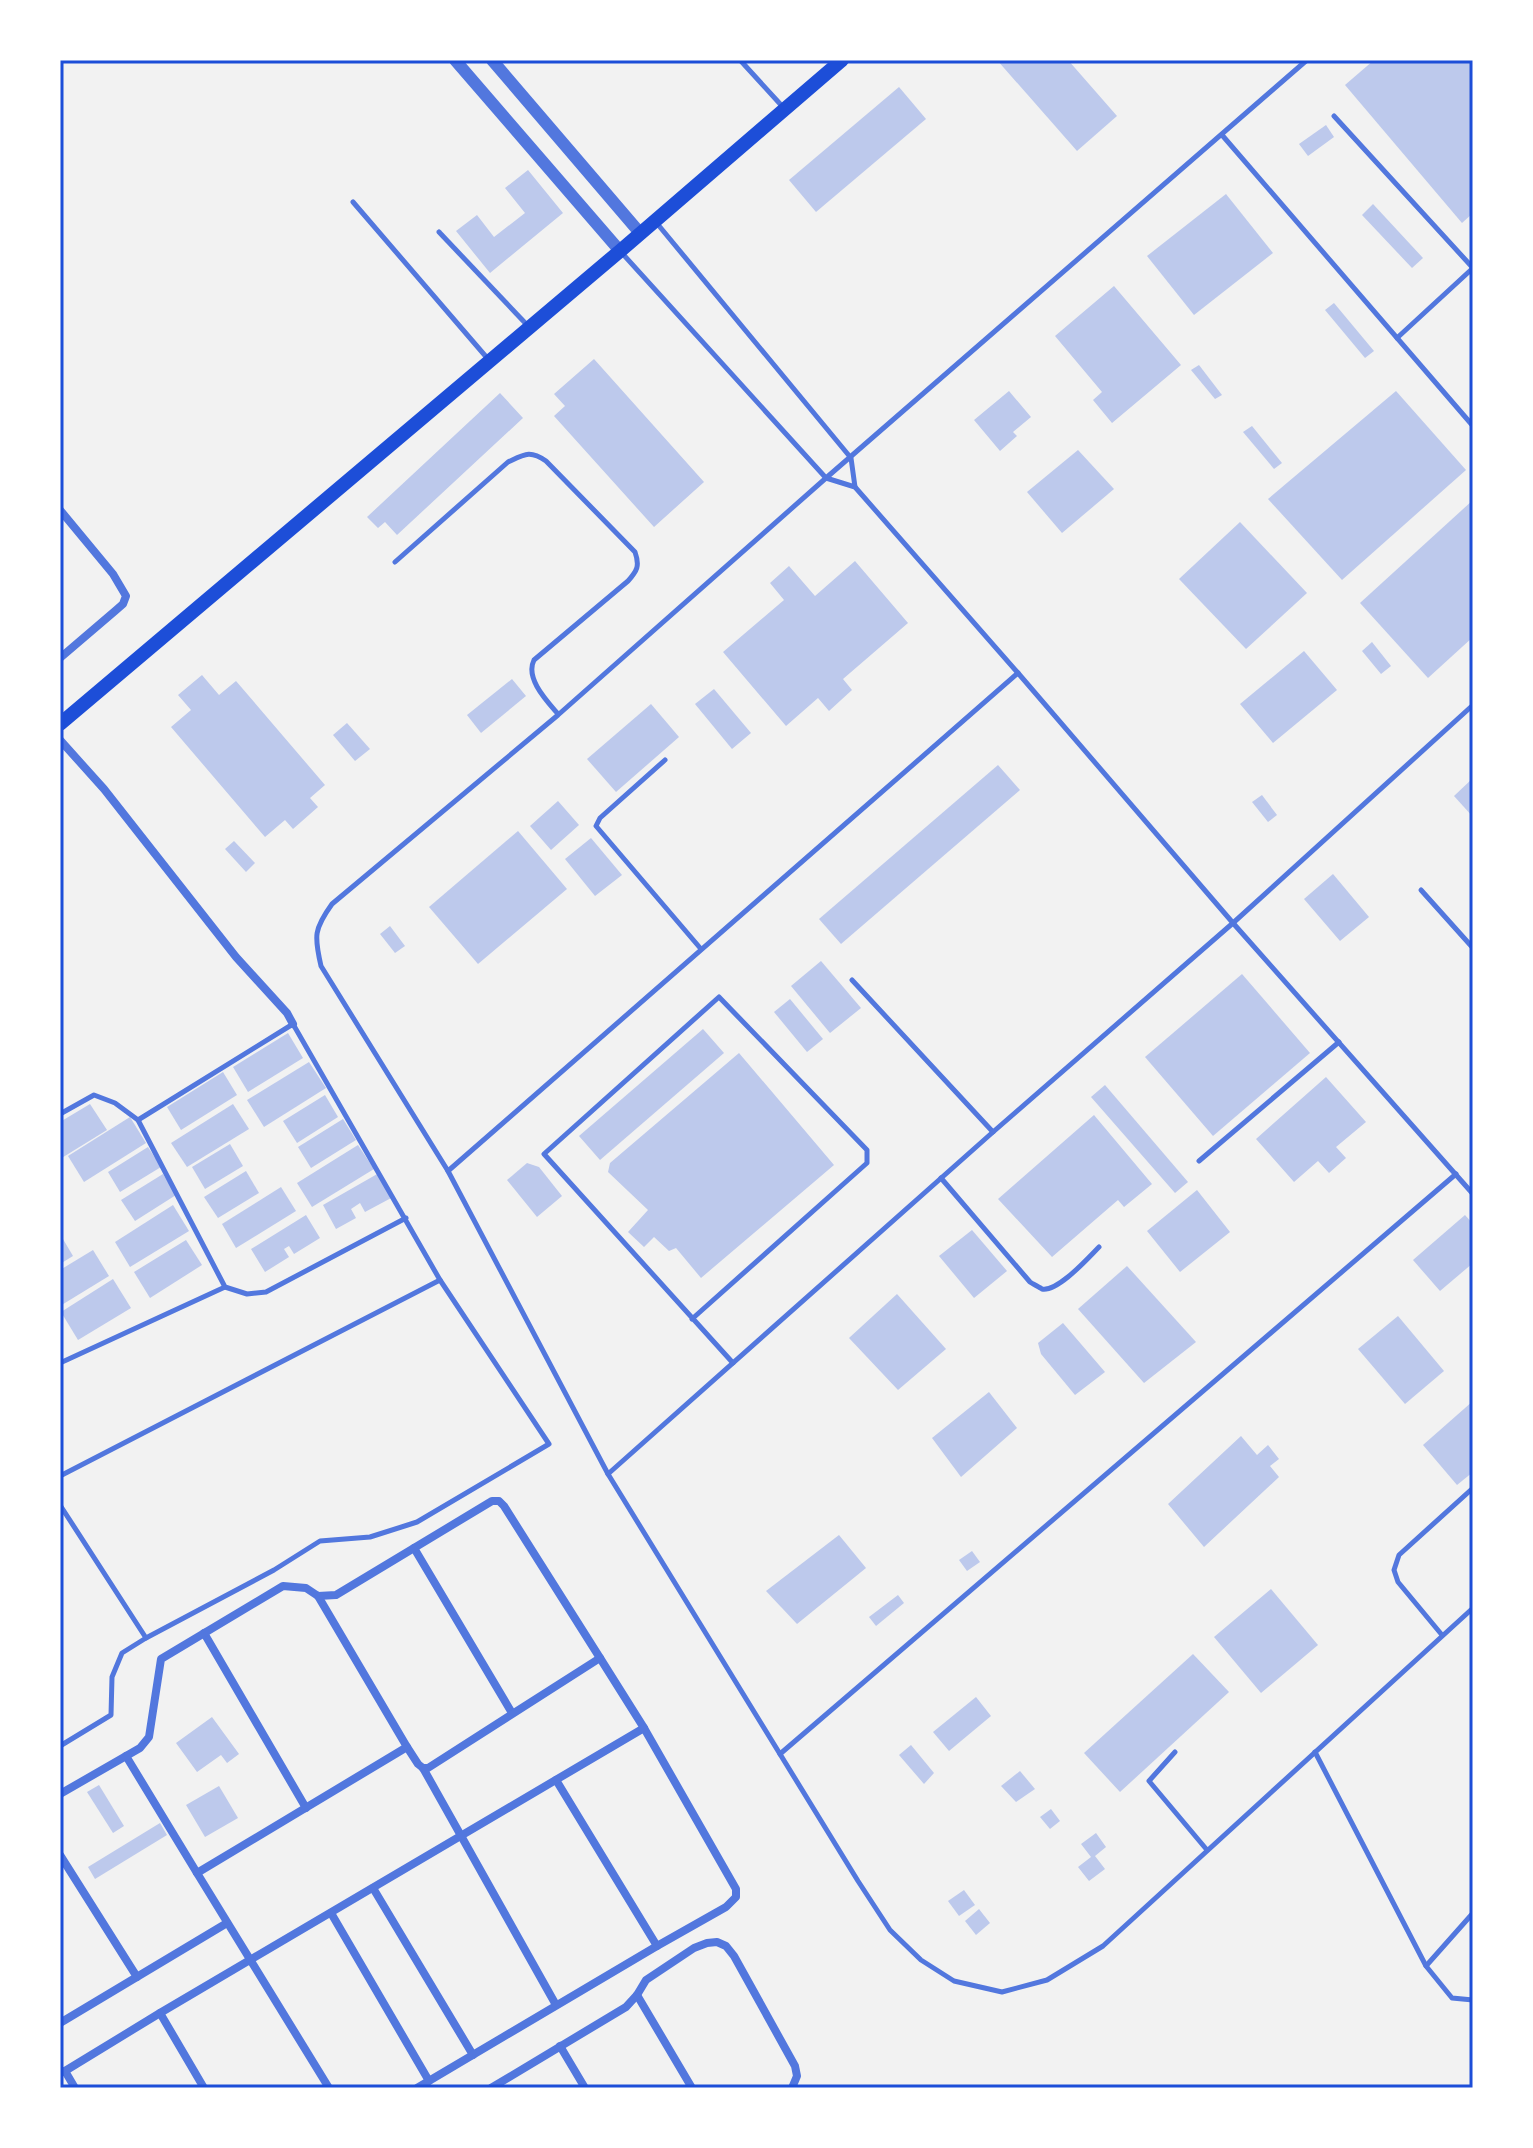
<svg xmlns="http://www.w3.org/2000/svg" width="1533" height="2148" viewBox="0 0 1533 2148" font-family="'Nunito Sans',sans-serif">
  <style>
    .building { fill: #bdc9ec }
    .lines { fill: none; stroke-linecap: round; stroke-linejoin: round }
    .service { stroke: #5277de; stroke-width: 5 }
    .minor { stroke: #5277de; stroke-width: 8 }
    .tertiary { stroke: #5277de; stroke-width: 12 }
    .secondary { stroke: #1d4ed8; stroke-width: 14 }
    .neatline { fill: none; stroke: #1d4ed8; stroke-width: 3 }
  </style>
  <rect width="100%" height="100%" fill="#f2f2f2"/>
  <!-- building -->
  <g class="building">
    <path d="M997,60H1068L1117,116L1077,151Z"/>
    <path d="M1374,60H1473V213L1462,223L1345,85Z"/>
    <path d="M899,87L926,119L816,212L789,180Z"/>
    <path d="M1326,125L1334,137L1308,156L1299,144Z"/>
    <path d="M528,170L563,213L490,273L456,231L477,215L494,237L525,213L505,188Z"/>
    <path d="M1226,194L1273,253L1194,315L1147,256Z"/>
    <path d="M1373,204L1423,258L1412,268L1362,215Z"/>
    <path d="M1114,286L1181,365L1112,423L1093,400L1102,392L1055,336Z"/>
    <path d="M1334,303L1374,351L1365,358L1325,310Z"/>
    <path d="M594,359L704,482L654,527L554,416L565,406L554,394Z"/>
    <path d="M1199,365L1222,395L1215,399L1191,370Z"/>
    <path d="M1009,391L1031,417L1013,432L1017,436L1000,451L974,420Z"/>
    <path d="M1396,391L1466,470L1342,580L1268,499Z"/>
    <path d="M500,393L523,418L397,535L385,522L378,528L367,517Z"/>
    <path d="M1252,426L1282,463L1274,469L1243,432Z"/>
    <path d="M1078,450L1114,489L1062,533L1027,492Z"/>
    <path d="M1473,500V637L1428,678L1360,603Z"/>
    <path d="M1240,522L1307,593L1246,649L1179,579Z"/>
    <path d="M855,561L908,623L843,679L852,690L829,711L818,698L786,726L723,652L784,600L770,583L789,566L815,596Z"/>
    <path d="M1372,642L1391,666L1381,674L1362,651Z"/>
    <path d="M1304,651L1337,690L1273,743L1240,704Z"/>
    <path d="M202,675L219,695L236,681L325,785L310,798L318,807L293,829L285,820L265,837L171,727L191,710L178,695Z"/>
    <path d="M512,679L526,696L481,733L467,715Z"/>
    <path d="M714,689L751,733L732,749L695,704Z"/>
    <path d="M651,704L679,737L616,792L587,759Z"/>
    <path d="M347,723L370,749L355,761L333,735Z"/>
    <path d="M998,765L1020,790L841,944L819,919Z"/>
    <path d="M1473,778V817L1454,796Z"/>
    <path d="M1262,795L1277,815L1268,822L1252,802Z"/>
    <path d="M558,801L579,825L551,850L530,826Z"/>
    <path d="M518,831L567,889L478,964L429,907Z"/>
    <path d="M591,838L622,875L595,896L565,859Z"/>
    <path d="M234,841L255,863L246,872L225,849Z"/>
    <path d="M1333,874L1369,917L1340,941L1304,899Z"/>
    <path d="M390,926L405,946L395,953L380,934Z"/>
    <path d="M821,961L861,1008L830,1033L791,986Z"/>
    <path d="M1242,974L1310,1053L1213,1136L1145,1057Z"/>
    <path d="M790,999L823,1039L807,1052L774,1012Z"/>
    <path d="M703,1029L724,1053L600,1160L579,1136Z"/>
    <path d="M288,1033L303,1058L248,1092L233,1067Z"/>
    <path d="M739,1053L834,1165L701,1278L676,1248L669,1251L654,1237L644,1247L628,1232L648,1210L608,1172L610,1163Z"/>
    <path d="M309,1062L326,1088L264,1127L247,1100Z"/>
    <path d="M223,1072L237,1095L181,1130L167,1107Z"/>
    <path d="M1326,1077L1366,1122L1336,1147L1346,1158L1329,1173L1318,1161L1294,1182L1256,1139Z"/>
    <path d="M1105,1085L1188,1182L1175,1193L1091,1097Z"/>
    <path d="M325,1095L338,1117L297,1143L283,1121Z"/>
    <path d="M90,1104L107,1130L60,1159V1122Z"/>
    <path d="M233,1104L249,1129L187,1167L171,1143Z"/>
    <path d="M1094,1115L1152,1184L1124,1207L1118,1200L1052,1257L998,1199Z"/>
    <path d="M130,1117L146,1143L84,1182L68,1156Z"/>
    <path d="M343,1119L356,1140L311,1168L298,1147Z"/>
    <path d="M230,1144L243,1166L205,1189L192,1167Z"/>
    <path d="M358,1145L374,1169L312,1207L297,1183Z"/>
    <path d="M148,1147L161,1167L120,1192L108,1172Z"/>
    <path d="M527,1163L539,1167L562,1196L537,1217L507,1180Z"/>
    <path d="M246,1171L259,1193L218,1218L204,1197Z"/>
    <path d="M379,1173L393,1197L365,1212L360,1203L351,1209L356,1218L336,1229L323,1205Z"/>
    <path d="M163,1174L176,1195L135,1221L121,1200Z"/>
    <path d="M281,1187L296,1211L236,1248L222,1224Z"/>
    <path d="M1197,1190L1230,1232L1180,1272L1147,1231Z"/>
    <path d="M173,1205L189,1231L130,1267L115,1242Z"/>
    <path d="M306,1215L320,1238L294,1254L289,1246L284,1249L289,1257L265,1272L251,1249Z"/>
    <path d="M1465,1215L1473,1224V1263L1440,1291L1413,1260Z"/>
    <path d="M972,1230L1007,1271L974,1298L939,1256Z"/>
    <path d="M60,1234L73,1256L60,1264Z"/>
    <path d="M186,1240L202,1265L150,1298L134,1272Z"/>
    <path d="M93,1250L109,1276L60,1306V1270Z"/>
    <path d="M1127,1266L1196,1342L1144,1383L1078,1309Z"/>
    <path d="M113,1279L131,1308L78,1340L61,1312Z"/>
    <path d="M897,1294L946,1349L898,1390L849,1338Z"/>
    <path d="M1398,1316L1444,1371L1405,1404L1358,1349Z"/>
    <path d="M1063,1323L1105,1372L1075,1395L1041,1354L1038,1343Z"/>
    <path d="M989,1392L1017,1428L961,1477L932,1438Z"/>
    <path d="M1473,1401V1472L1457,1485L1423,1445Z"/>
    <path d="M1241,1436L1257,1455L1268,1445L1279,1459L1270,1466L1279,1477L1204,1547L1168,1504Z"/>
    <path d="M839,1535L866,1568L797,1624L766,1591Z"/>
    <path d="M972,1551L980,1562L967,1571L959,1560Z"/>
    <path d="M1271,1589L1318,1645L1261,1693L1214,1637Z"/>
    <path d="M898,1595L904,1603L876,1626L869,1617Z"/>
    <path d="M1193,1654L1229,1692L1120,1792L1084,1753Z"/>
    <path d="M976,1697L991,1716L949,1751L933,1732Z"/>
    <path d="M212,1717L239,1754L227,1763L221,1755L197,1772L176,1743Z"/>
    <path d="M911,1745L934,1773L924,1784L899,1755Z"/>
    <path d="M1020,1771L1035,1789L1016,1802L1001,1786Z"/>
    <path d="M99,1785L124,1826L113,1833L87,1792Z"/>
    <path d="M219,1786L238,1818L205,1837L186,1805Z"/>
    <path d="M1051,1809L1060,1821L1050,1829L1040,1817Z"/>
    <path d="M160,1823L167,1835L95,1879L88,1867Z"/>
    <path d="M1096,1833L1106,1847L1095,1856L1105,1869L1089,1881L1078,1867L1091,1857L1081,1844Z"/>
    <path d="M964,1890L975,1905L959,1916L948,1901Z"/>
    <path d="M979,1909L990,1923L976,1935L965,1921Z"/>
  </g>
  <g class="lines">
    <!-- service -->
    <g class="service">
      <path d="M740,60L782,106"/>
      <path d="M1307,60L826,478L558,715L332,904C314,929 314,936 321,966L448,1171L608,1474L858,1881L890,1930L921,1960L954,1981L1002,1992L1047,1980L1103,1946L1473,1608"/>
      <path d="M1334,116L1473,268"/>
      <path d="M1222,135L1473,426"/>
      <path d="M353,202L488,359"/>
      <path d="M655,221L851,458L855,487"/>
      <path d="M439,232L529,327"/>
      <path d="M621,252L826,478L855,487L1018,673L1233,923L1473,1194"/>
      <path d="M1397,338L1473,268"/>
      <path d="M395,562L508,462C525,454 530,450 546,461L635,552C640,566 637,571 628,581L534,660C525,678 546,700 558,714"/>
      <path d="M665,760L600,818L596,826L701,949"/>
      <path d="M1421,890L1473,948"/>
      <path d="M852,980L993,1132"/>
      <path d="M60,1114L94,1095L115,1103L138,1120L293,1024L440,1280"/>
      <path d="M138,1120L225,1287L247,1294L266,1292L406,1218"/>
      <path d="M1199,1161L1339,1042"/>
      <path d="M448,1171L1018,673"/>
      <path d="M941,1178L1030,1282C1031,1283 1041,1288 1042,1289C1058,1292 1088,1258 1099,1247"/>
      <path d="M692,1319L867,1163V1150L719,997L544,1154L733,1363"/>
      <path d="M60,1363L225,1287"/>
      <path d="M608,1474L993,1132L1233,923L1473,705"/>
      <path d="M60,1476L440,1280L549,1444L417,1522L370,1537L320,1541L274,1570L146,1638L122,1653L112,1677L111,1715L60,1746"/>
      <path d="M60,1505L146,1638"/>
      <path d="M1442,1635L1398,1582L1394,1570L1399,1555L1473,1488"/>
      <path d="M1175,1752L1149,1781L1207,1850"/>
      <path d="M1315,1752L1426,1966L1452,1998L1473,2000"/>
      <path d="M780,1754L1456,1174"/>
      <path d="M1426,1966L1473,1913"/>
    </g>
    <!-- minor -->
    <g class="minor">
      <path d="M60,510L113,574L126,596L123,604L115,611L60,658"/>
      <path d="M60,740L104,789L236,957L287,1013L293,1024"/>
      <path d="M414,1548L512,1713"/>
      <path d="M318,1596L407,1747L418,1764L423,1768L556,2005"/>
      <path d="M204,1633L306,1808"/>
      <path d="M126,1756L197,1873"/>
      <path d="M423,1768H428L600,1658L644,1728"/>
      <path d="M556,1780L657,1946"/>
      <path d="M60,1794L140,1748L149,1737L161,1659L283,1586L306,1588L318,1596L336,1595L492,1501H499L504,1506L600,1658"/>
      <path d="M60,1855L137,1977"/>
      <path d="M373,1888L473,2055"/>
      <path d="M331,1913L429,2081"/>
      <path d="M637,1995L692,2088"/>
      <path d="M160,2013L204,2088"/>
      <path d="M60,2023L227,1923"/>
      <path d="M560,2046L585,2088"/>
      <path d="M65,2071L75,2088"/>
      <path d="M60,2073L65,2071L160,2013L644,1728L736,1889V1897L726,1907L657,1946L417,2088"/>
      <path d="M329,2088L197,1873L407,1747"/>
      <path d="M491,2088L626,2007L637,1995L646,1980L694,1948L707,1943L717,1942L726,1946L734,1956L795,2066L797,2076L792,2088"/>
    </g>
    <!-- tertiary -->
    <g class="tertiary">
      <path d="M455,60L620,251"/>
      <path d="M492,60L640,233"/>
    </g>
    <!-- secondary -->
    <path class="secondary" d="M60,724L620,251L842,60"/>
  </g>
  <!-- border -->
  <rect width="1533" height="2148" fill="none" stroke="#ffffff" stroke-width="124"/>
  <rect x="62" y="62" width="1409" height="2024" class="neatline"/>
</svg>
